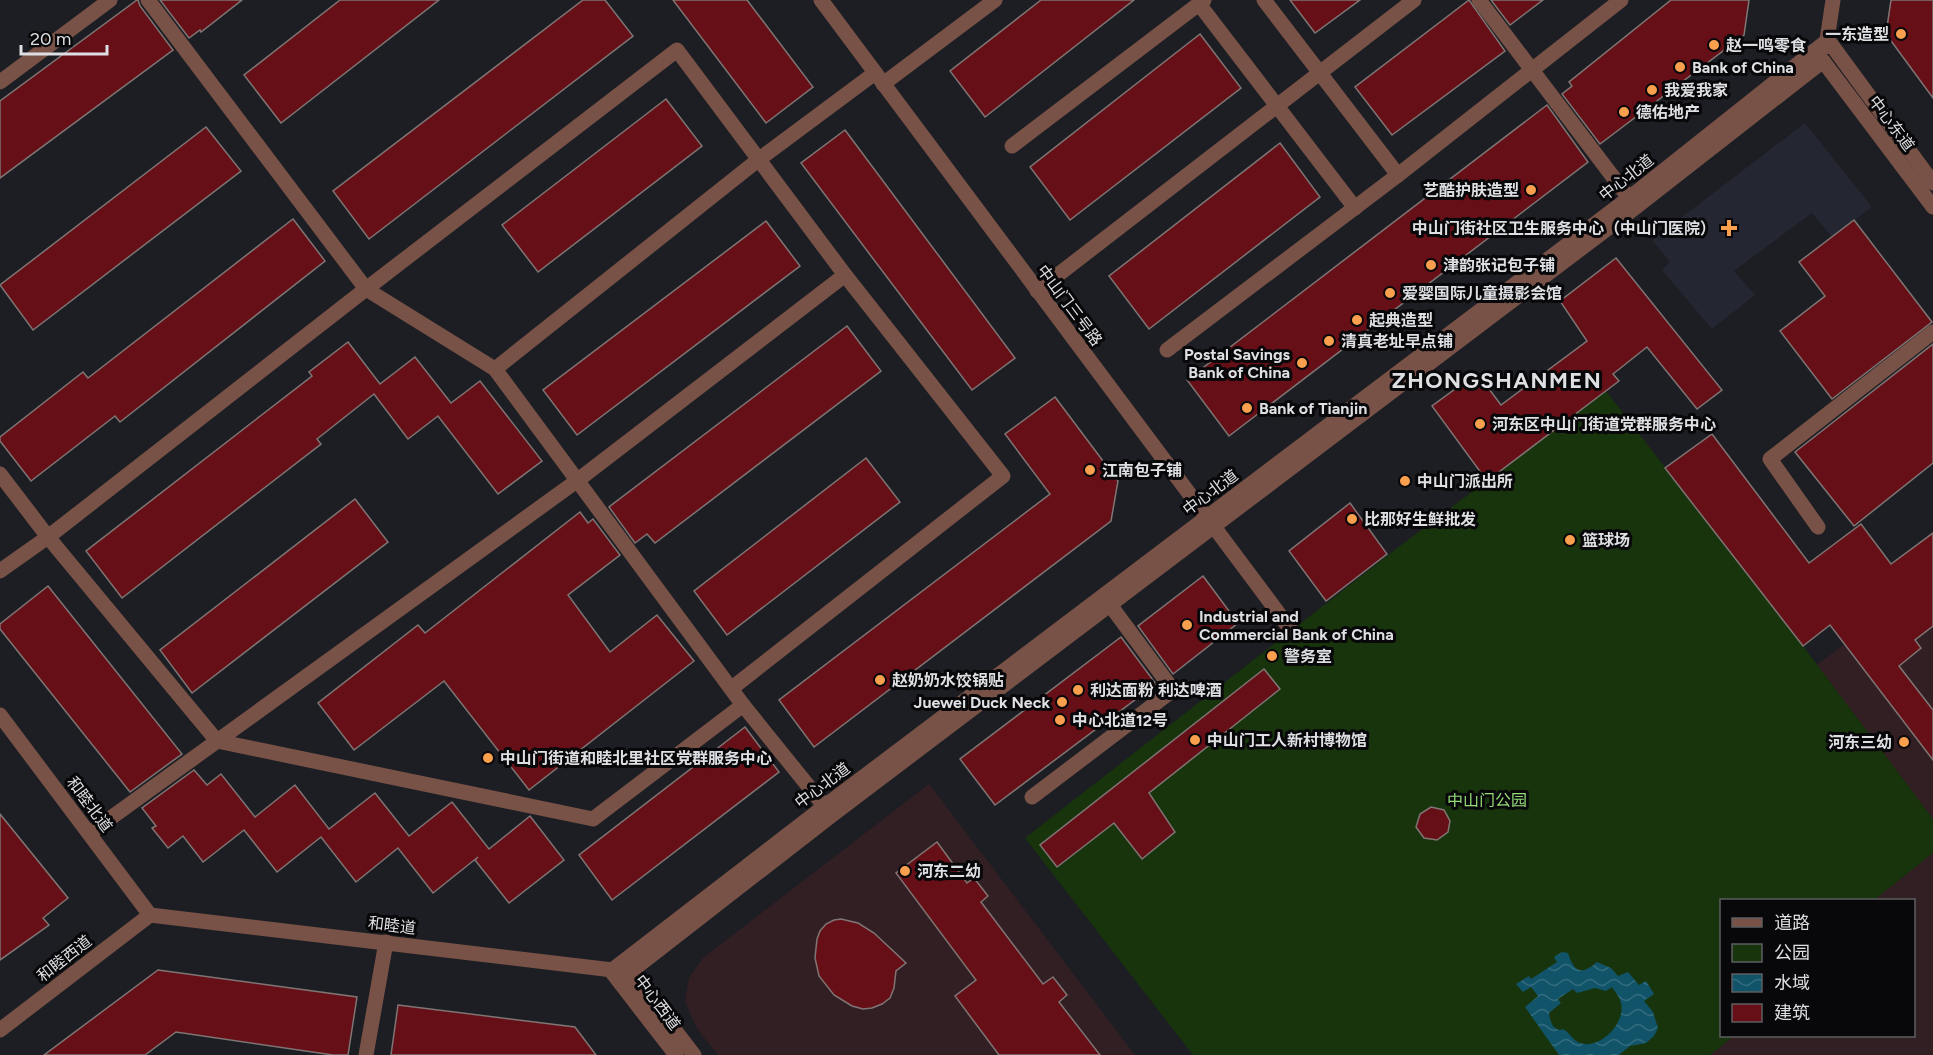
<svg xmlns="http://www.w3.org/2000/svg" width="1933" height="1055" viewBox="0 0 1933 1055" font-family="Figtree,'Noto Sans SC',sans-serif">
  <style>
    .education { fill: #321f23 }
    .built { fill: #242631 }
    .park { fill: #18340c }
    .water { fill: url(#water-waves); fill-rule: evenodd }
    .building { fill: #670f16; stroke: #7e7574; stroke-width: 1.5 }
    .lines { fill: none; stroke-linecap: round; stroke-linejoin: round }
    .minor { stroke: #785247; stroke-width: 15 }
    .poi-dot { fill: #fa9f4e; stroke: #08080a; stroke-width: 2 }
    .labels { text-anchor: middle; stroke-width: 6; stroke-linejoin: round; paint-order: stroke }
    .poi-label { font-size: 16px; font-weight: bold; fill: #dedfe3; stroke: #08080a; text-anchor: start }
    .street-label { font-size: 16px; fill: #dedfe3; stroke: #08080a }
    .park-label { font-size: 16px; fill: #92db77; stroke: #08080a }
    .district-label { font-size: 22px; font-weight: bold; letter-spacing: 1.5px; fill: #dedfe3; stroke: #08080a }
  </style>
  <defs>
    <pattern id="water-waves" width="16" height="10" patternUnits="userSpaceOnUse" patternTransform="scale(1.5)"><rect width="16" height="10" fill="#115469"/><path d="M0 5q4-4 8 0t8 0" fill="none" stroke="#336c7e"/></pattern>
  </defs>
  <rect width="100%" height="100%" fill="#1d1e23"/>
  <!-- education -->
  <g class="education">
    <path d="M1933,577V819L1817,665Z"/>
    <path d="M929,784L1135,1055H718L696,1027L685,1001L689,978L703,958Z"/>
    <path d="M1933,853V1055H1710L1734,1036H1914V900H1874Z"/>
  </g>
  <!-- built -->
  <path class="built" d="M1805,123L1872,207L1832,237L1812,213L1734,271L1755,295L1712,329L1662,270L1670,262L1652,240Z"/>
  <!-- park -->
  <path class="park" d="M1606,391L1803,646L1933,819V853L1874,900H1722V1036H1734L1710,1055H1193L1025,838L1396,549Z"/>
  <!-- water -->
  <path class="water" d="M1562,952L1568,953C1574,972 1581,976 1597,962L1611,968L1618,976L1628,972L1639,985L1646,981L1654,994L1644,1001L1653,1012L1658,1028L1654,1036L1646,1043L1630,1046L1619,1055H1559L1525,1007L1538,996L1531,987L1523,992L1516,984L1529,976L1531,979L1557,962L1554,957ZM1612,987C1615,992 1620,997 1621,1003C1626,1023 1600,1050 1580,1043C1574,1041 1571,1035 1566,1031C1559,1027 1564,1032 1557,1029C1551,1026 1550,1019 1549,1013L1561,1003L1558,999L1573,989L1577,993L1595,988L1606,991Z"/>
  <!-- building -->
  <g class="building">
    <path d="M137,0H138L140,6L173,50L0,178V101Z"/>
    <path d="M160,0H242L201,32L200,30L189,38Z"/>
    <path d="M340,0H439L281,123L244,75Z"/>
    <path d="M583,0H605L633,36L369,239L333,191Z"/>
    <path d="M673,0H747L813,87L766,123Z"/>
    <path d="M1041,0H1134L985,117L950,71Z"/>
    <path d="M1290,0H1360L1315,33Z"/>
    <path d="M1469,0L1505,51L1392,135L1355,87Z"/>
    <path d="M1491,0H1543L1510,25Z"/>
    <path d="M1671,0H1749L1744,35L1600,144L1562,94L1572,86L1569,82Z"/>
    <path d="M1891,0H1933V98L1886,34Z"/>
    <path d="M1200,34L1241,88L1070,220L1030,167Z"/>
    <path d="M666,99L702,146L538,272L502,225Z"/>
    <path d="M1547,105L1588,162L1229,436L1187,380Z"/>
    <path d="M206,127L241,171L33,330L0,285Z"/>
    <path d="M845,130L1015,358L972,390L801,163Z"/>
    <path d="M1280,143L1320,197L1149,329L1109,276Z"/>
    <path d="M293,219L325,261L120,422L115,416L31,481L0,441V437L83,372L88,378Z"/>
    <path d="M1854,220L1932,322L1832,399L1780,331L1825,296L1799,262Z"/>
    <path d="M766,221L800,266L577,435L543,390Z"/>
    <path d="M1616,258L1722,390L1697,409L1647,347L1613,374L1619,381L1487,481L1432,406L1477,373L1501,405L1587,341L1560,301Z"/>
    <path d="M847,326L881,371L655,543L647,534L635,543L609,507Z"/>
    <path d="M348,342L380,384L415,357L451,403L480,381L542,461L498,494L438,416L408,439L374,394L317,439L321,444L122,598L86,551L312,376L309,372Z"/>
    <path d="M1933,344V463L1854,526L1795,452Z"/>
    <path d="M1055,397L1118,481L1111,521L814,747L779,700L1050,494L1005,434Z"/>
    <path d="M1712,434L1809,563L1861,524L1891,564L1933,533V626L1915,640L1921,648L1899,666L1933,710V760L1830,625L1803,646L1665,468Z"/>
    <path d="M866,458L900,502L727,635L694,591Z"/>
    <path d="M355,499L388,542L192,693L160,650Z"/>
    <path d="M1350,503L1387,554L1326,601L1289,551Z"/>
    <path d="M580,512L588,523L593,519L620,555L568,595L610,652L657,615L694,661L529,790L444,681L354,750L318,703L418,625L425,633Z"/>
    <path d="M1203,576L1238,623L1173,674L1138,626Z"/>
    <path d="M48,586L182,754L130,792L0,629V624Z"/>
    <path d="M1121,637L1156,684L995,805L960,759Z"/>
    <path d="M1264,669L1280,689L1149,793L1175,832L1142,859L1114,823L1057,867L1040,845Z"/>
    <path d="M745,727L779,772L612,900L579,855Z"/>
    <path d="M194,770L207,785L221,774L255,817L295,785L329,829L375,793L409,836L452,802L489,849L530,816L564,860L509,903L475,860L478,857L433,893L398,848L356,882L321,837L277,872L244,830L203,862L183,836L168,848L152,828L156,826L142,808Z"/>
    <path d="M1431,807L1444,810L1450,821L1448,832L1437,840L1424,838L1416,827L1420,814Z"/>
    <path d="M0,814L68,898L43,918L49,925L0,960Z"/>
    <path d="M937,842L967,883L974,878L988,896L981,902L1043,984L1053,977L1067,995L1059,1002L1100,1055H999L955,996L976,980L896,873Z"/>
    <path d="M841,919L858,923L874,933L906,963L896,971L894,988L890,998L882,1004L872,1008L863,1009L852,1006L834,995L819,976L815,958L817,939L820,931L826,924L834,920Z"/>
    <path d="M158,970L357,997L348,1055H333L176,1032L145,1055H44Z"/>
    <path d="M398,1005L575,1027L596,1055H391Z"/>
  </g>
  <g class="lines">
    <!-- minor -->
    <g class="minor">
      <path d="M148,0L366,289L495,369L743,705L830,813"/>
      <path d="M821,0L1291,630"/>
      <path d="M1264,0L1398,175"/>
      <path d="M1479,0L1635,206"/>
      <path d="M1199,4L1355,208"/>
      <path d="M1828,40L1933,183"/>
      <path d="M1826,47L1833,0"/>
      <path d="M1823,61L1933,207"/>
      <path d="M0,82L110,0"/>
      <path d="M883,84L995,0"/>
      <path d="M1012,146L1204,0"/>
      <path d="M1037,291L1414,0"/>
      <path d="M1167,350L1398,175L1621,0"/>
      <path d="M495,369L758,160L875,73"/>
      <path d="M0,474L48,537L217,741L593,819L743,705"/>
      <path d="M1818,527L1770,459L1933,332"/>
      <path d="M0,571L48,537L366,289L677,50L845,275L578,480L90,833"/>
      <path d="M732,688L1003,476L845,275"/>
      <path d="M0,715L150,915"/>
      <path d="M1032,797L1173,690L1105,598"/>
      <path d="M150,915L621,971"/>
      <path d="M611,971L825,806L1629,198L1828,40"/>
      <path d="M611,971L676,1055"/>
      <path d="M630,972L832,815L1636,207L1823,61"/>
      <path d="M630,972L694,1055"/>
      <path d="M0,1030L150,915"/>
      <path d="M366,1055L386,942"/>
    </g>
  </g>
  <!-- markers -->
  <g class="poi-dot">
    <circle cx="1901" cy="34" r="6"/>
    <circle cx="1714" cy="45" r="6"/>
    <circle cx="1680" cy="67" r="6"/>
    <circle cx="1652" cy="90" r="6"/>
    <circle cx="1624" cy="112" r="6"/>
    <circle cx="1531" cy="190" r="6"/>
    <path d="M1726 219h6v6h6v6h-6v6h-6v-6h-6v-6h6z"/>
    <circle cx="1431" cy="265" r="6"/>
    <circle cx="1390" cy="293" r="6"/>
    <circle cx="1357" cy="320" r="6"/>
    <circle cx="1329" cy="341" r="6"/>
    <circle cx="1302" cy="363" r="6"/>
    <circle cx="1247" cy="408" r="6"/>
    <circle cx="1480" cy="424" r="6"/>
    <circle cx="1090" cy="470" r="6"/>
    <circle cx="1405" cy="481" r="6"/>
    <circle cx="1352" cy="519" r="6"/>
    <circle cx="1570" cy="540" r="6"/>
    <circle cx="1187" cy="625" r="6"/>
    <circle cx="1272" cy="656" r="6"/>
    <circle cx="880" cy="680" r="6"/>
    <circle cx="1078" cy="690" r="6"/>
    <circle cx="1062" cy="702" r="6"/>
    <circle cx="1060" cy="720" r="6"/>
    <circle cx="1195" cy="740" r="6"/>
    <circle cx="1904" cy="742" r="6"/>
    <circle cx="488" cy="758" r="6"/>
    <circle cx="905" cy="871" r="6"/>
  </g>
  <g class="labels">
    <!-- poi labels -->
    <g class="poi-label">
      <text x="1889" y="40" text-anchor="end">一东造型</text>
      <text x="1726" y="51">赵一鸣零食</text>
      <text x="1692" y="73">Bank of China</text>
      <text x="1664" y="96">我爱我家</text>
      <text x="1636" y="118">德佑地产</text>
      <text x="1519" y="196" text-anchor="end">艺酷护肤造型</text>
      <text x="1716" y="234" text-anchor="end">中山门街社区卫生服务中心（中山门医院）</text>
      <text x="1443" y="271">津韵张记包子铺</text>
      <text x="1402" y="299">爱婴国际儿童摄影会馆</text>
      <text x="1369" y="326">起典造型</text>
      <text x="1341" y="347">清真老址早点铺</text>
      <text x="1290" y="360" text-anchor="end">Postal Savings<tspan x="1290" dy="18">Bank of China</tspan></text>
      <text x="1259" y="414">Bank of Tianjin</text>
      <text x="1492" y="430">河东区中山门街道党群服务中心</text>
      <text x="1102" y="476">江南包子铺</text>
      <text x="1417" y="487">中山门派出所</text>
      <text x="1364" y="525">比那好生鲜批发</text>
      <text x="1582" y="546">篮球场</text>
      <text x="1199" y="622">Industrial and<tspan x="1199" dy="18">Commercial Bank of China</tspan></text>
      <text x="1284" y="662">警务室</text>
      <text x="892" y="686">赵奶奶水饺锅贴</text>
      <text x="1090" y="696">利达面粉 利达啤酒</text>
      <text x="1050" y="708" text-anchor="end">Juewei Duck Neck</text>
      <text x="1072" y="726">中心北道12号</text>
      <text x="1207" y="746">中山门工人新村博物馆</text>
      <text x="1892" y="748" text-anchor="end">河东三幼</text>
      <text x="500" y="764">中山门街道和睦北里社区党群服务中心</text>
      <text x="917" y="877">河东二幼</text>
    </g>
    <!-- street labels -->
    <g class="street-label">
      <text transform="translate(1892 123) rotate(53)" y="6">中心东道</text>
      <text transform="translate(1626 177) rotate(-38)" y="6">中心北道</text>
      <text transform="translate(1070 305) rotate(53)" y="6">中山门三号路</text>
      <text transform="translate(1210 492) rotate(-37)" y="6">中心北道</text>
      <text transform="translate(822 785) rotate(-37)" y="6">中心北道</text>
      <text transform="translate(90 804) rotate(53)" y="6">和睦北道</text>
      <text transform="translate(392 925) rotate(7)" y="6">和睦道</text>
      <text transform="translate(64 958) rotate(-38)" y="6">和睦西道</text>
      <text transform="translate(658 1002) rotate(53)" y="6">中心西道</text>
    </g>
    <!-- park labels -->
    <g class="park-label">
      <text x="1487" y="806">中山门公园</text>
    </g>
    <!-- district labels -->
    <g class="district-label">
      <text x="1497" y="388">ZHONGSHANMEN</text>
    </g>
  </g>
  <!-- legend -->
  <rect x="1720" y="899" width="195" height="138" fill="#08080a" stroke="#5e5e61" stroke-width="1.5"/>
  <rect x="1732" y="918" width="30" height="9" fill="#785247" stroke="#5e5e61" stroke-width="1.5"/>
  <text x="1774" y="929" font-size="18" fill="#dedfe3">道路</text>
  <rect x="1732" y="944" width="30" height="18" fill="#18340c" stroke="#5e5e61" stroke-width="1.5"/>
  <text x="1774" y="959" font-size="18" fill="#dedfe3">公园</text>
  <rect x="1732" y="974" width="30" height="18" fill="url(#water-waves)" stroke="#5e5e61" stroke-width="1.5"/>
  <text x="1774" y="989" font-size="18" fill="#dedfe3">水域</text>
  <rect x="1732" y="1004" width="30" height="18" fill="#670f16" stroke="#5e5e61" stroke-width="1.5"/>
  <text x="1774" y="1019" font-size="18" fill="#dedfe3">建筑</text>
  <!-- scale -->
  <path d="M21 45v9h86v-9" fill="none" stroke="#dedfe3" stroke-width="3"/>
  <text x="30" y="45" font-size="18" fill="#dedfe3" stroke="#08080a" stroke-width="4.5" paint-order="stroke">20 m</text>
</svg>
